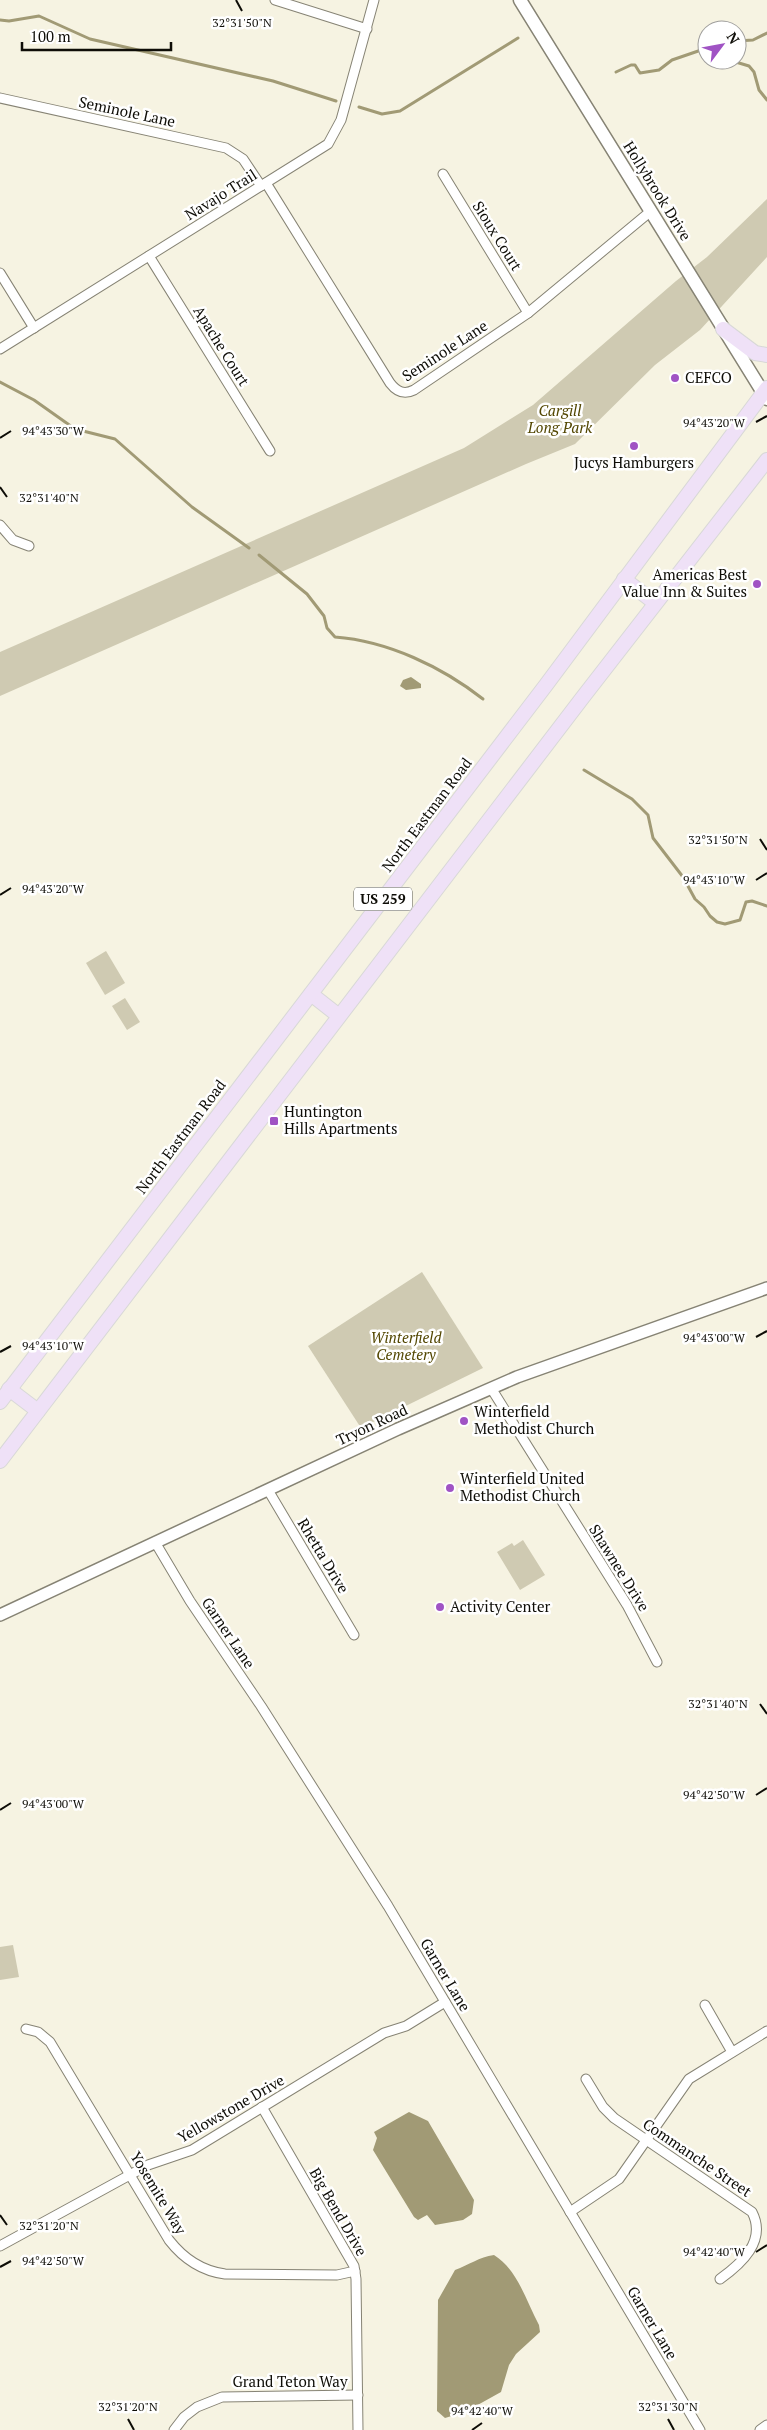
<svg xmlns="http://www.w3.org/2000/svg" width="767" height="2430" viewBox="0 0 767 2430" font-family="'PT Serif',serif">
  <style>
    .green { fill: #cfcab2 }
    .water { fill: #a19a75 }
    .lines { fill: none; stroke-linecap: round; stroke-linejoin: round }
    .stream { stroke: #a19a75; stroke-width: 3 }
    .minor-casing { stroke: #868374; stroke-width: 11 }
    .tertiary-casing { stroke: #868374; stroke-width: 14 }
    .secondary-casing { stroke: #868374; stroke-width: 15 }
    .primary-casing { stroke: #d8d8d7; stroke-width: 16 }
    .minor { stroke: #fff; stroke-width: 9 }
    .tertiary { stroke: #fff; stroke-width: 11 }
    .secondary { stroke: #fff; stroke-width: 12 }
    .primary { stroke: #efe1f7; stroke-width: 14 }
    .ticks { fill: none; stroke: #0e0d07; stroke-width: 2 }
    .poi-dot { fill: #a053c4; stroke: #fff; stroke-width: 2 }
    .labels { text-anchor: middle; stroke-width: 5; stroke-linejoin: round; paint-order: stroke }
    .shield { fill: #fff; stroke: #565651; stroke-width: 1 }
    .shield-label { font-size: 14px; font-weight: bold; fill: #0e0d07 }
    .street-label { font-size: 15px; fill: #0e0d07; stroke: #fff }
    .poi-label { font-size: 15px; fill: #0e0d07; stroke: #fff; text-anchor: start }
    .park-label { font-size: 15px; font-style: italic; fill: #524600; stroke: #fff }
    .ticks-label { font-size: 12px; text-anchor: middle; fill: #0e0d07; stroke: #fff; stroke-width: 5; stroke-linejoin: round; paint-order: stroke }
  </style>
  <rect width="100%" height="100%" fill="#f6f3e2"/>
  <!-- green -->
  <g class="green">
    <path d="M767,199V257L700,330L655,365L575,444L526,464L0,696V652L464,448L533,405L676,281L707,257Z"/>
    <path d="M106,951L125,983L105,995L86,963Z"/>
    <path d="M125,998L140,1022L127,1030L112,1006Z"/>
    <path d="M422,1272L483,1368L361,1428L308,1346Z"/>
    <path d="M523,1540L545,1575L520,1590L497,1552L512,1543L514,1546Z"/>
    <path d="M13,1945L19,1977L0,1980V1947Z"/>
  </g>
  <!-- water -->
  <g class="water">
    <path d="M411,677L421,684V688L406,690L400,686L403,680Z"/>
    <path d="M409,2112L428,2121L474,2200L472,2214L463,2220L435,2225L427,2215L418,2220L414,2217L373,2150L377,2138L374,2132Z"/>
    <path d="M494,2255C518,2270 526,2301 539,2325L540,2332L516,2354L509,2365L501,2392L465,2412L445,2418L437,2411L438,2300L455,2270C469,2265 479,2257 494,2255Z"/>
  </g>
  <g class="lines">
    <!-- stream -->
    <g class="stream">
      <path d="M0,20L9,21L39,16L90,39L273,81L336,101"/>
      <path d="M737,41L753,40L767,33"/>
      <path d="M729,60L749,66L754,72L759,90L767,100"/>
      <path d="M616,72L631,65H635L640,73L659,70L672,60L707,48"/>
      <path d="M359,107L382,114L400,111L518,38"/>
      <path d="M0,382L34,400L75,429L115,439L192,507L249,548"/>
      <path d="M259,555L307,594L324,616L327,628L335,637C388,641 442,667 483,699"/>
      <path d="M584,770L632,799L648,815L653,838L683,877L695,899L704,907L710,916L717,922L725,924L740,920L746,902L752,901L767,906"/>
    </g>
    <defs>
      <g id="minor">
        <path d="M275,0L367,29"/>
        <path d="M0,98L226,148L243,159L261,186"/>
        <path d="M443,174L528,313"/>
        <path d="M266,183L390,383C397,392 404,395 414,390L528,313L651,211"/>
        <path d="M149,256L270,451"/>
        <path d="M0,273L34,328"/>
        <path d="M0,349L328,144L341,120L374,0"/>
        <path d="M0,525L13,540L29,546"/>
        <path d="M491,1388L627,1605L657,1662"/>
        <path d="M268,1490L354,1635"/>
        <path d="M155,1542L190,1601L261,1706L388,1906L700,2430"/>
        <path d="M705,2005L732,2052"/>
        <path d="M26,2029L38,2032L50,2042L169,2240C183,2258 202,2271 225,2274L337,2275L355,2271"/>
        <path d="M586,2079L603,2107L614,2118L752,2212C767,2241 741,2264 720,2279"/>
        <path d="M262,2107L354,2266L356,2279L358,2430"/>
        <path d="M570,2212L619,2179L689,2079L767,2031"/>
        <path d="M0,2246L148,2165L192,2150L384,2033L406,2026L445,2002"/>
        <path d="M174,2430L184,2417L197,2407L222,2397L358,2395"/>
        <path d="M760,2430L767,2425"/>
      </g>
      <path id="tertiary" d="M0,1615L398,1429L517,1377L767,1288"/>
      <path id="secondary" d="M520,0L767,399"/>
      <g id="primary">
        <path d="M723,329L755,353L767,355"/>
        <path d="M624,579L655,603"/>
        <path d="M311,994L339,1016"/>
        <path d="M9,1389L38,1411"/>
        <path d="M0,1402L546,685L767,388"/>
        <path d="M0,1461L583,697L767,460"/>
      </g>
    </defs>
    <!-- minor casing -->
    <use href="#minor" class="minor-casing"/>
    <!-- tertiary casing -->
    <use href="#tertiary" class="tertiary-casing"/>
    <!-- secondary casing -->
    <use href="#secondary" class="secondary-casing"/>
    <!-- primary casing -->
    <use href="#primary" class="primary-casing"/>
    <!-- minor -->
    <use href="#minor" class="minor"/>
    <!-- tertiary -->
    <use href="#tertiary" class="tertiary"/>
    <!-- secondary -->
    <use href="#secondary" class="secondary"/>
    <!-- primary -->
    <use href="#primary" class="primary"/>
  </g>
  <!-- ticks -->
  <path class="ticks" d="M236,0L242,11M756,422L767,416M0,438L11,431M0,487L7,497M760,839L767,850M756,880L767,873M0,895L11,888M756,1337L767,1331M0,1352L11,1346M760,1704L767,1714M756,1795L767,1788M0,1810L11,1803M0,2215L7,2225M756,2252L767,2245M0,2267L11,2261M128,2419L134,2430M668,2419L674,2430M472,2430L482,2423"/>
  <!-- markers -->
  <g class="poi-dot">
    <circle cx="675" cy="378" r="5"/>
    <circle cx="634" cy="446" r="5"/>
    <circle cx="757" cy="584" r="5"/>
    <rect x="269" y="1116" width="10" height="10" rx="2.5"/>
    <circle cx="464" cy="1421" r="5"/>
    <circle cx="450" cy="1488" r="5"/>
    <circle cx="440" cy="1607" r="5"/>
  </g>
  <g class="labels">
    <!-- shield labels -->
    <rect class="shield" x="354" y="887.5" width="58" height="23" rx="4"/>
    <g class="shield-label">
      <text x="383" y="904">US 259</text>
    </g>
    <!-- street labels -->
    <g class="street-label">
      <text transform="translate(127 112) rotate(12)" y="5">Seminole Lane</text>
      <text transform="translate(657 191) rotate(58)" y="5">Hollybrook Drive</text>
      <text transform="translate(221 195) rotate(-32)" y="5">Navajo Trail</text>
      <text transform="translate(497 236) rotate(58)" y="5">Sioux Court</text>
      <text transform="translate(221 346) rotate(58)" y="5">Apache Court</text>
      <text transform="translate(445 351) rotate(-33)" y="5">Seminole Lane</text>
      <text transform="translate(427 815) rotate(-53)" y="5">North Eastman Road</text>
      <text transform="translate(181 1137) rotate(-53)" y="5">North Eastman Road</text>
      <text transform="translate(372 1425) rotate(-25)" y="5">Tryon Road</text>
      <text transform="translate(323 1556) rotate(59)" y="5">Rhetta Drive</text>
      <text transform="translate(619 1568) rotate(58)" y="5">Shawnee Drive</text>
      <text transform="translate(228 1633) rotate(56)" y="5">Garner Lane</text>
      <text transform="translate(445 1975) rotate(59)" y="5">Garner Lane</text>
      <text transform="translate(231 2109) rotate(-30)" y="5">Yellowstone Drive</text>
      <text transform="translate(697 2158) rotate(34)" y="5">Commanche Street</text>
      <text transform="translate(158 2193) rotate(59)" y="5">Yosemite Way</text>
      <text transform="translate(338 2212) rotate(60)" y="5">Big Bend Drive</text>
      <text transform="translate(652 2323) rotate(59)" y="5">Garner Lane</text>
      <text x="290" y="2387">Grand Teton Way</text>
    </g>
    <!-- poi labels -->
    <g class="poi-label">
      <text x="685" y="383">CEFCO</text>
      <text x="634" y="468" text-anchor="middle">Jucys Hamburgers</text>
      <text x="747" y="580" text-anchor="end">Americas Best<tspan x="747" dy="17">Value Inn &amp; Suites</tspan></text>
      <text x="284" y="1117">Huntington<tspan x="284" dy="17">Hills Apartments</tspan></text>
      <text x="474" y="1417">Winterfield<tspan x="474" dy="17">Methodist Church</tspan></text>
      <text x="460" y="1484">Winterfield United<tspan x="460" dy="17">Methodist Church</tspan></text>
      <text x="450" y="1612">Activity Center</text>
    </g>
    <!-- park labels -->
    <g class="park-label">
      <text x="560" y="416">Cargill<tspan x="560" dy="17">Long Park</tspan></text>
      <text x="406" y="1343">Winterfield<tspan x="406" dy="17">Cemetery</tspan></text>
    </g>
  </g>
  <g class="ticks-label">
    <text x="242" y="27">32°31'50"N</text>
    <text x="714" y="427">94°43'20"W</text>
    <text x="53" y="435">94°43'30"W</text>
    <text x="49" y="502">32°31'40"N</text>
    <text x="718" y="844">32°31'50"N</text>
    <text x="714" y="884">94°43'10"W</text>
    <text x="53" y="893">94°43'20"W</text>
    <text x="714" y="1342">94°43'00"W</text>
    <text x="53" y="1350">94°43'10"W</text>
    <text x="718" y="1708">32°31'40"N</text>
    <text x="714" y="1799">94°42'50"W</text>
    <text x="53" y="1808">94°43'00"W</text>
    <text x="49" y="2230">32°31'20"N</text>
    <text x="714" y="2256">94°42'40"W</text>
    <text x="53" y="2265">94°42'50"W</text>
    <text x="128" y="2411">32°31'20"N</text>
    <text x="668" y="2411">32°31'30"N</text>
    <text x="482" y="2415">94°42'40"W</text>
  </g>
  <!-- north arrow -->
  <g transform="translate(722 45) rotate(58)"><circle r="24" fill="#ffffff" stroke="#9f9e9c"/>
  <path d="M0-4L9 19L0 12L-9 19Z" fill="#a053c4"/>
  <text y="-8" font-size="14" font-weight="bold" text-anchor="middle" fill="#0e0d07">N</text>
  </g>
  <!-- scale -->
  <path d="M22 42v8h149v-8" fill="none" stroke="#0e0d07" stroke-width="2.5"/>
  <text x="30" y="42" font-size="15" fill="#0e0d07" stroke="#ffffff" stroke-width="4" paint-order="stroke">100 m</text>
</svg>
